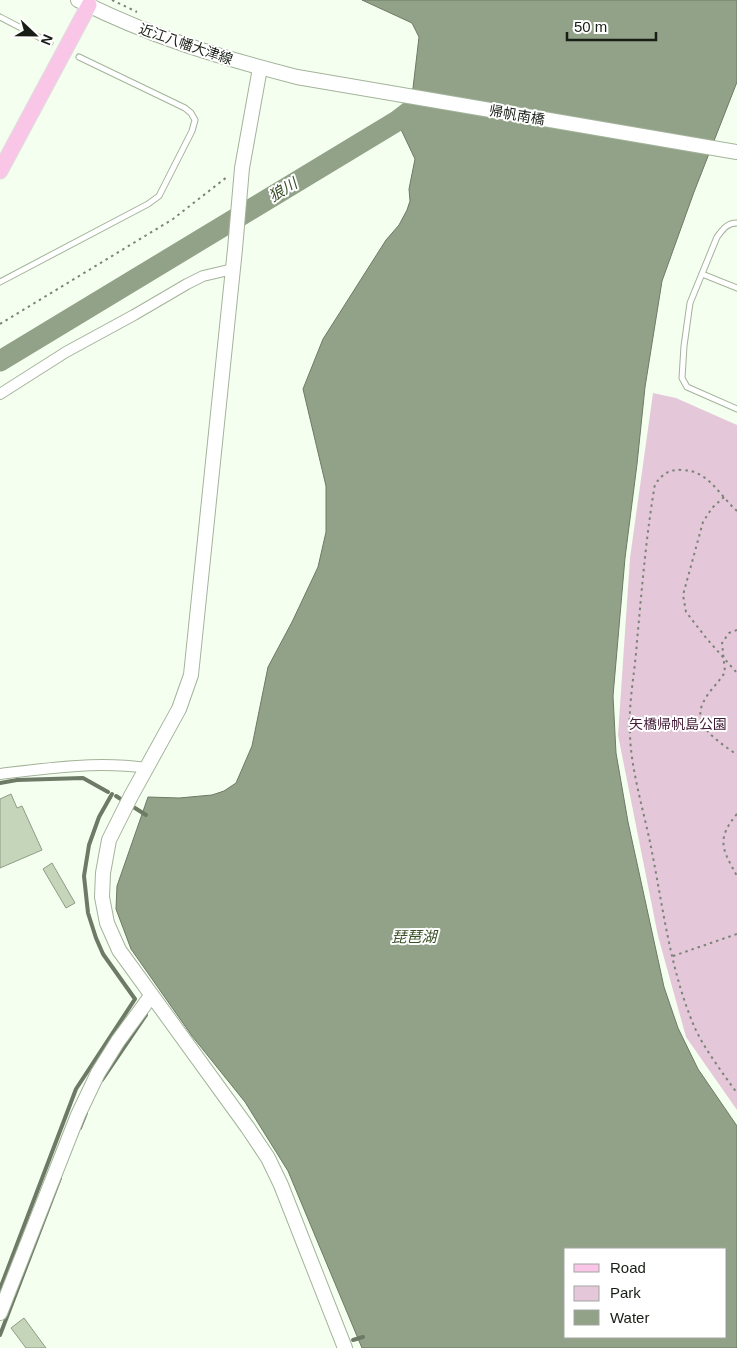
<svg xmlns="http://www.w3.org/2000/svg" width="737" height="1348" viewBox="0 0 737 1348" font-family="Helvetica,'Noto Sans JP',sans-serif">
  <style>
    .green { fill: #e4c8d9 }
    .water { fill: #92a288; stroke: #6d7a66; fill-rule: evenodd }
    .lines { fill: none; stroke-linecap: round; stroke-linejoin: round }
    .stream { stroke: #6d7a66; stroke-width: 4 }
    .river { stroke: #92a288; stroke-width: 21 }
    .building { fill: #c4d5b9; stroke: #8e9c85 }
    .lane-casing { stroke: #a4b39b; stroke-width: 7 }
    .street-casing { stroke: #a4b39b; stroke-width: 12 }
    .secondary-casing { stroke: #a4b39b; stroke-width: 16 }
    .primary-casing { stroke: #dfe0de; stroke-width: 17 }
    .path { stroke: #7c8377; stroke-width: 2; stroke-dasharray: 2.5 4; stroke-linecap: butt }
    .lane { stroke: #fff; stroke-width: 5 }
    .street { stroke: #fff; stroke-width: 10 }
    .secondary { stroke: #fff; stroke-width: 14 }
    .primary { stroke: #f9c6e7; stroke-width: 15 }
    .labels { text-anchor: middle; stroke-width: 4; stroke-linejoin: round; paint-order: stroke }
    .street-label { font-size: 14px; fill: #181e15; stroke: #fff }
    .park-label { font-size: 14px; fill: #411a35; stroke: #fff }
    .water-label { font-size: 15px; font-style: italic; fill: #374f25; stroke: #fff }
  </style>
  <rect width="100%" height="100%" fill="#f5ffef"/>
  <!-- green -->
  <path class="green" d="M653,393L676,398L737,425V1110L686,1037L658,936L618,735L630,558Z"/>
  <!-- water -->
  <path class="water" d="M362,0H737V82L694,192L662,281L645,387L637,464L625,558L613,696L616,753L628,822L664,987L678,1028L698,1069L737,1126V1348H362L288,1171L245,1102L192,1036L131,949L116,909L117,886L148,797L179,798L212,795L224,791L236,783L252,746L268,667L292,622L318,567L326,532V486L303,389L323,339L386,240L399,225L407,210L410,201L409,189L415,159L397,121L413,88L419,37L412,23ZM566,1249H726V1337H566Z"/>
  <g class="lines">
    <!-- stream -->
    <g class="stream">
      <path d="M0,783L17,780L83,778L108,792"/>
      <path d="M116,796L146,815"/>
      <path d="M102,1080L146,1015"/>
      <path d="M80,1128L86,1113"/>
      <path d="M0,1289L76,1089L135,999L103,954L96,938L88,913L84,876L89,845L99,817L112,794"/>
      <path d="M0,1335L60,1178"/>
      <path d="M353,1340L363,1337"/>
    </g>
    <!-- river -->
    <path class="river" d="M0,361L397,121L419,104"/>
  </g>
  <!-- building -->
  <g class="building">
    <path d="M11,794L17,808L22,806L42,850L0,868V799Z"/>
    <path d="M52,863L75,903L66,908L43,869Z"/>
    <path d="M24,1318L46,1348H26L11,1328Z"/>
  </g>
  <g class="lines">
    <defs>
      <g id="lane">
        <path d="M0,17L50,43"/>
        <path d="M737,223C727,223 723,229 717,237L690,303L684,346L682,378L687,387L737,409"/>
        <path d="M702,274L737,288"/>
        <path d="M0,282L148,204L159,196L192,131L195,120L191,113L185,108L79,57"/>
      </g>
      <g id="street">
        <path d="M0,394L66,352L134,315L187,284L203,276L233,269"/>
        <path d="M0,774C48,768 98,761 146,768"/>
      </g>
      <g id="secondary">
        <path d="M78,0C151,37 219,57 297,77L737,152"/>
        <path d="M260,68L242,168L235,249L191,675L179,709L131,796L109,840L103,873L102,897L107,923L119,950L248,1128L268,1158L281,1185L345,1348"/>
        <path d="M0,1313L78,1115L98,1073L118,1041L151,996"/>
      </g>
      <path id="primary" d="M0,171L89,5"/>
    </defs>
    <!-- lane casing -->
    <use href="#lane" class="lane-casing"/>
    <!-- street casing -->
    <use href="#street" class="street-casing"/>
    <!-- secondary casing -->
    <use href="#secondary" class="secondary-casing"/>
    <!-- primary casing -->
    <use href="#primary" class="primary-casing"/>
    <!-- path -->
    <g class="path">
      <path d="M112,0L137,12"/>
      <path d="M0,324L173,219L227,177"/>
      <path d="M724,497L712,508L703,522L683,595L686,612L707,639L737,673"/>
      <path d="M737,511C719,495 708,470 682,470C669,469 663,474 655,484C646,536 642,588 637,641C635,673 628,703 630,735C631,770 644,812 651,847C663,907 670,969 694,1026C703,1047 724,1075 737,1093"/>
      <path d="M737,630L729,633L722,643L725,672C719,682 709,691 704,701C690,726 720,742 737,755"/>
      <path d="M737,814C716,839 722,849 737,876"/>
      <path d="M673,956L737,934"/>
    </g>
    <!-- lane -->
    <use href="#lane" class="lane"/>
    <!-- street -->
    <use href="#street" class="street"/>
    <!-- secondary -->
    <use href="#secondary" class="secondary"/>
    <!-- primary -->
    <use href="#primary" class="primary"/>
  </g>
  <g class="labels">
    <!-- street labels -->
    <g class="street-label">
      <text transform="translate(186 44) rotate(19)" y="5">近江八幡大津線</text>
      <text transform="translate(517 115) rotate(10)" y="5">帰帆南橋</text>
    </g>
    <!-- park labels -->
    <g class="park-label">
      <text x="678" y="729">矢橋帰帆島公園</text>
    </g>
    <!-- water labels -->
    <g class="water-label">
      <text transform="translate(283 190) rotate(-31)" y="5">狼川</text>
      <text x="414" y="942">琵琶湖</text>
    </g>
  </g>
  <!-- legend -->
  <rect x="564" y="1248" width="162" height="90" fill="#ffffff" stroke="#a3a5a1"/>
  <rect x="574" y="1264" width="25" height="8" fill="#f9c6e7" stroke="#a3a5a1"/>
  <text x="610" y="1273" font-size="15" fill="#181e15">Road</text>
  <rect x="574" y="1286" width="25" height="15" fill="#e4c8d9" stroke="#a3a5a1"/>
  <text x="610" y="1298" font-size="15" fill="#181e15">Park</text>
  <rect x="574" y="1310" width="25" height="15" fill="#92a288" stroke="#a3a5a1"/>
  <text x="610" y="1323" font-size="15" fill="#181e15">Water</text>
  <!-- north arrow -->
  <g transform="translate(35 35) rotate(112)" stroke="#ffffff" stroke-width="4" paint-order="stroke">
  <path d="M0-4L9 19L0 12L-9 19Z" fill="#181e15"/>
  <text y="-8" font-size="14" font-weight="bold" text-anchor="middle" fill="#181e15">N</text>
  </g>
  <!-- scale -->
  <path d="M567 32v8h89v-8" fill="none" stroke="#181e15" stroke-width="2.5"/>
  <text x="574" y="32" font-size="15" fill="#181e15" stroke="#ffffff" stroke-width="4" paint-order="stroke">50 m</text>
</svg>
